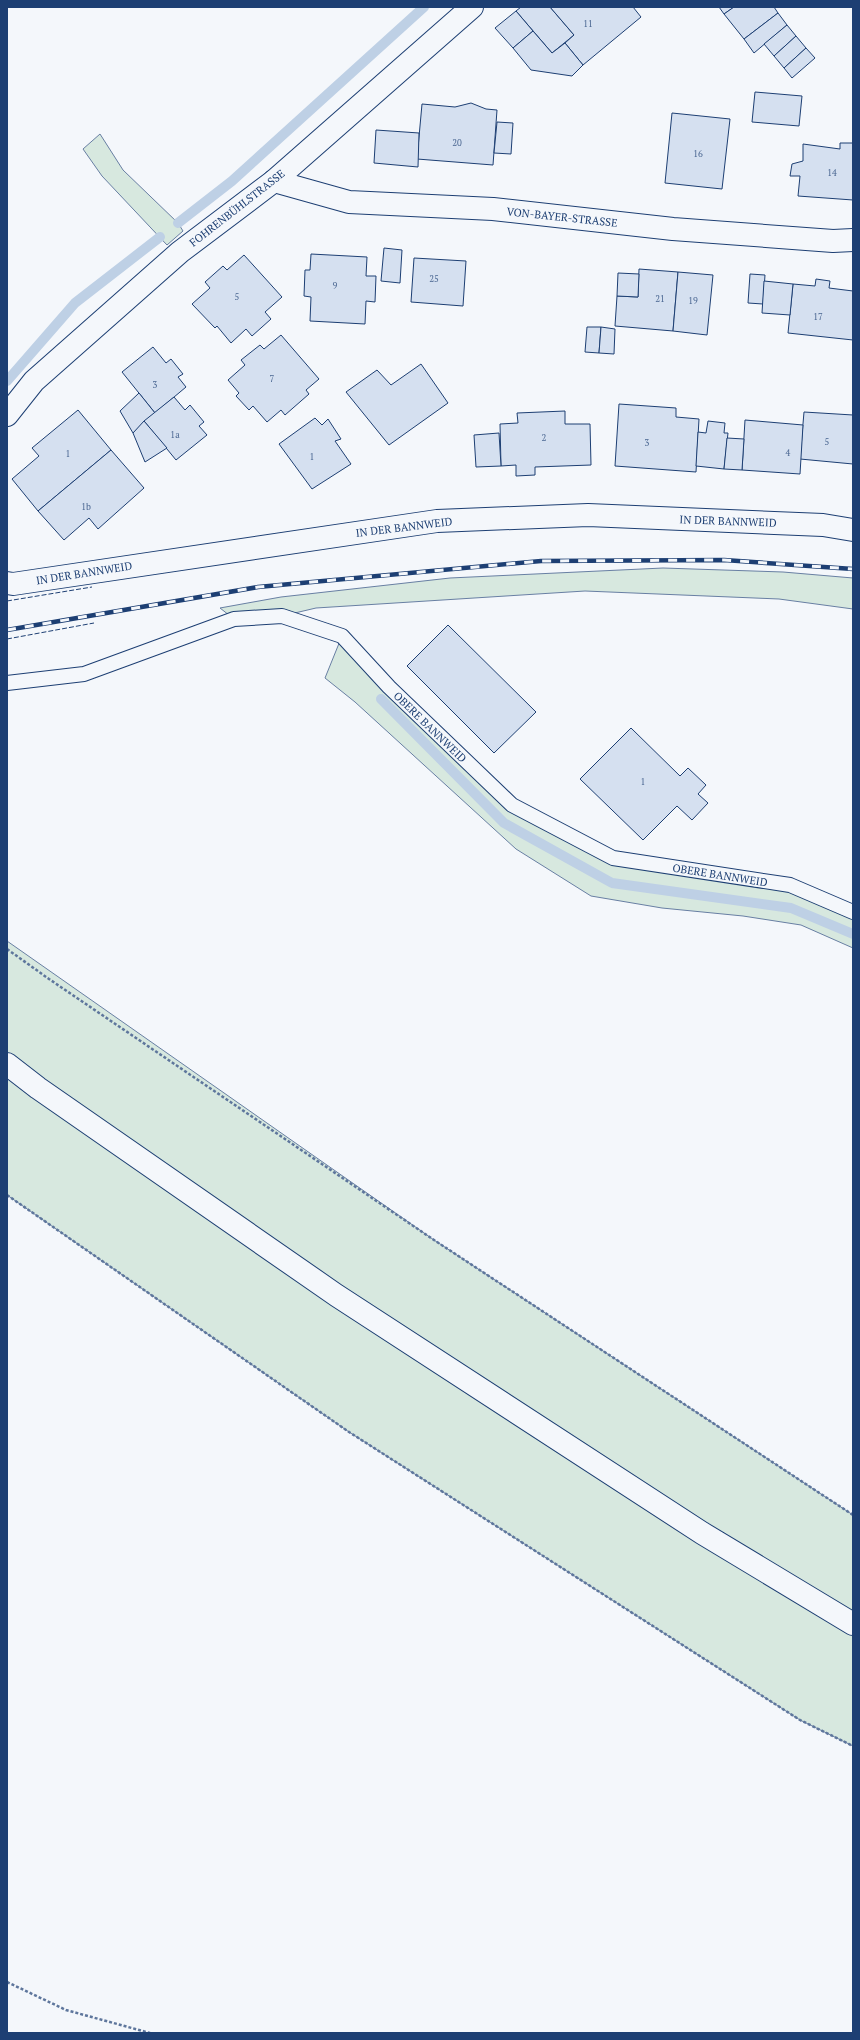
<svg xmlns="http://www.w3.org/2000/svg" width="860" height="2040" viewBox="0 0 860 2040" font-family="'PT Serif',serif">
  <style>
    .green { fill: #d7e8df; stroke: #687fa3 }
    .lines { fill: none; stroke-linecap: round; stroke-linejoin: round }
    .stream { stroke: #bed0e5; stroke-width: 10 }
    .building { fill: #d5e0f0; stroke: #1d3f73 }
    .service-casing { stroke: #1d3f73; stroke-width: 16 }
    .minor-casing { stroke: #1d3f73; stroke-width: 24 }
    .secondary-casing { stroke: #1d3f73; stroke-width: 24 }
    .path { stroke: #5e769c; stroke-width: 2.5; stroke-dasharray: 3 2; stroke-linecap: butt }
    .service { stroke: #f4f7fb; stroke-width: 14 }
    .minor { stroke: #f4f7fb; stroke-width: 22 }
    .secondary { stroke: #f4f7fb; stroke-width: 22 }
    .rail-casing { stroke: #1d3f73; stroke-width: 4.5 }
    .rail { stroke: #f4f7fb; stroke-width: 3; stroke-dasharray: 9; stroke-linecap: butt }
    .fence { stroke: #1d3f73; stroke-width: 1; stroke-dasharray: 5 2; stroke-linecap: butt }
    .labels { text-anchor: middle; stroke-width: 3; stroke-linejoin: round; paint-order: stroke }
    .number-label { font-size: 9px; fill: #4b6792 }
    .street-label { font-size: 11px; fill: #1d3f73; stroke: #f4f7fb }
  </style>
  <rect width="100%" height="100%" fill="#f4f7fb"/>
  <!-- green -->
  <g class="green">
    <path d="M100,134L123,170L178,223L183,231L167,245L102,176L83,149Z"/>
    <path d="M663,568L783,572L853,578V609L779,599L585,591L316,608L282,616L234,619L220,608L281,597L450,578Z"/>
    <path d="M342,636L512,805L613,858L790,885L853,912V948L801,925L743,916L662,908L591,896L516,849L355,702L325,678Z"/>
    <path d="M7,941L434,1240L853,1515V1746L800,1720L349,1432L7,1195Z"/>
  </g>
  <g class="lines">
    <!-- stream -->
    <g class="stream">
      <path d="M178,223L232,181L424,7"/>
      <path d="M7,381L75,303L160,237"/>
      <path d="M381,699L504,823L612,883L791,908L853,934"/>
    </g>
  </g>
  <!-- building -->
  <g class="building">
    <path d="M521,7H550L574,35L552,53L516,11Z"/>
    <path d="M550,7H633L641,17L583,65L565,43L574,35Z"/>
    <path d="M719,7H734L724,14Z"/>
    <path d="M734,7H774L778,13L744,39L724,14Z"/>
    <path d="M516,11L533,31L513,48L495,28Z"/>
    <path d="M778,13L787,25L754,53L744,39Z"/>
    <path d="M787,25L796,36L774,56L764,44Z"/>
    <path d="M533,31L552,53L565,43L583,65L572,76L531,70L513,48Z"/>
    <path d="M796,36L806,48L784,68L774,56Z"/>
    <path d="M806,48L815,58L792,78L784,68Z"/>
    <path d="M755,92L802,96L799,126L752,122Z"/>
    <path d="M471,103L486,109L497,110L493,165L417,159L422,104L455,107Z"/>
    <path d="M672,113L730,119L722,189L665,183Z"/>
    <path d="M497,122L513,123L511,154L494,153Z"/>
    <path d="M376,130L419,133L418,167L374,163Z"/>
    <path d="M840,143H853V200L798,196L800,176H790L792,164L803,161V144L840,149Z"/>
    <path d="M384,248L402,250L400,283L381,281Z"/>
    <path d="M311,254L367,257L366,276H376L375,302L366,301L365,324L310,321L311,297L304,296L305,270H310Z"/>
    <path d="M244,255L282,297L265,312L271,319L252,336L246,329L231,343L217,326L215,328L192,304L210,288L205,282L223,266L227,270Z"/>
    <path d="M414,258L466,261L463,306L411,302Z"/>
    <path d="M639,269L678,272L673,331L615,326L617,296L638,297Z"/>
    <path d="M678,272L713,275L707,335L673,331Z"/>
    <path d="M618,273L639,274L638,297L617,296Z"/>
    <path d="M750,274L765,275L763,304L748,303Z"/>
    <path d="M816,279L830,281L829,288L853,291V340L788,333L793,284L815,286Z"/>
    <path d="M764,281L793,284L790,315L762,313Z"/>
    <path d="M587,327H601L599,353L585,352Z"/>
    <path d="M601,327L615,329L614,354L599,353Z"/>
    <path d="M281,335L319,379L306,390L309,394L285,415L281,410L267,422L253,406L249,410L236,396L239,393L228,380L245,365L241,360L260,345L264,349Z"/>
    <path d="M153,347L166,363L171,359L183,374L178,377L186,387L155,413L122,372Z"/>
    <path d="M421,364L448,403L389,445L346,392L377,370L391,385Z"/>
    <path d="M139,393L155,413L133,433L120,411Z"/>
    <path d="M174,397L185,410L190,405L204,422L199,426L207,435L176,460L144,421Z"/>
    <path d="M619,404L676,408V417L699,419L696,472L615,466Z"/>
    <path d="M78,410L111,450L38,511L12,479L39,456L32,448Z"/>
    <path d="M565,411V424H590L591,465L535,467V475L516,476V465L501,466L500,424L518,423L517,413Z"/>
    <path d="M804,412L853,415V464L800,459Z"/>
    <path d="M315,418L322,425L328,419L341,439L335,441L351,464L312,489L279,444Z"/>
    <path d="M745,420L803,425L800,474L742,470Z"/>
    <path d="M144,421L167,448L145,462L133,433Z"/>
    <path d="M708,421L725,423L724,433H728L724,469L696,466L698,432L706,433Z"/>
    <path d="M499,433L501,466L476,467L474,435Z"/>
    <path d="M727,438L744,439L742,470L724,469Z"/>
    <path d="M111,450L144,488L98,529L89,518L64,540L38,511Z"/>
    <path d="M448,625L536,712L494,753L407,666Z"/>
    <path d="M631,728L680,776L688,768L706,785L698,794L708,803L692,820L677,806L643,840L580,779Z"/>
  </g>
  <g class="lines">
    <defs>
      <path id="service" d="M7,683L84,674L234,619L282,616L342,636L389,687L512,805L613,858L790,885L853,912"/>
      <g id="minor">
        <path d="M274,181L349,202L493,209L673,229L833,241L853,240"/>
        <path d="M7,415L34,381L180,252L274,181L472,7"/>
        <path d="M7,583L13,584L437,521L588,515L823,525L853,530"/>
      </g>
      <path id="secondary" d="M7,1064L38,1088L336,1295L702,1533L853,1624"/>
    </defs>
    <!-- service casing -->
    <use href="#service" class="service-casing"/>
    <!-- minor casing -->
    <use href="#minor" class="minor-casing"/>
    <!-- secondary casing -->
    <use href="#secondary" class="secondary-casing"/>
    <!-- path -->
    <g class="path">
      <path d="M7,949L49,979L434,1240L853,1515"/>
      <path d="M7,1195L349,1432L800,1720L853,1746"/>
      <path d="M7,1982L66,2010L150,2033"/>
    </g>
    <!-- service -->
    <use href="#service" class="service"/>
    <!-- minor -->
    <use href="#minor" class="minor"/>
    <!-- secondary -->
    <use href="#secondary" class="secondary"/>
    <defs>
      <path id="rail" d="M7,630L258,587L541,561L724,560L853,569"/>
    </defs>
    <!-- rail casing -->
    <use href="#rail" class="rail-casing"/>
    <!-- rail -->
    <use href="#rail" class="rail"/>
    <!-- fence -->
    <g class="fence">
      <path d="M7,601L92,587"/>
      <path d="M7,639L94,623"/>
    </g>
  </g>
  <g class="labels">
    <!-- number labels -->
    <g class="number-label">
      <text x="588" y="27">11</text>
      <text x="457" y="146">20</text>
      <text x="698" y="157">16</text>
      <text x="832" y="176">14</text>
      <text x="434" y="282">25</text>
      <text x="335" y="289">9</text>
      <text x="237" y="300">5</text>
      <text x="660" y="302">21</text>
      <text x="693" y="304">19</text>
      <text x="818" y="320">17</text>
      <text x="272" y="382">7</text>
      <text x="155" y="388">3</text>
      <text x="175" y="438">1a</text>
      <text x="544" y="441">2</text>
      <text x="827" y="445">5</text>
      <text x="647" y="446">3</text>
      <text x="788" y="456">4</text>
      <text x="68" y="457">1</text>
      <text x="312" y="460">1</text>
      <text x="86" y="510">1b</text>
      <text x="643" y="785">1</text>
    </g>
    <!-- street labels -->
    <g class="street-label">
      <text transform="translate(237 208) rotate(-38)" y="4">FOHRENBÜHLSTRASSE</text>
      <text transform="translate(562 217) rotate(6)" y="4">VON-BAYER-STRASSE</text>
      <text transform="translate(728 521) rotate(2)" y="4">IN DER BANNWEID</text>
      <text transform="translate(404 527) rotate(-7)" y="4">IN DER BANNWEID</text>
      <text transform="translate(84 573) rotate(-9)" y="4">IN DER BANNWEID</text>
      <text transform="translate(430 727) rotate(44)" y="4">OBERE BANNWEID</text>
      <text transform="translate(720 875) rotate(9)" y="4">OBERE BANNWEID</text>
    </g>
  </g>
  <!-- border -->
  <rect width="860" height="2040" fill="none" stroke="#1d3f73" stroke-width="16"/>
</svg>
